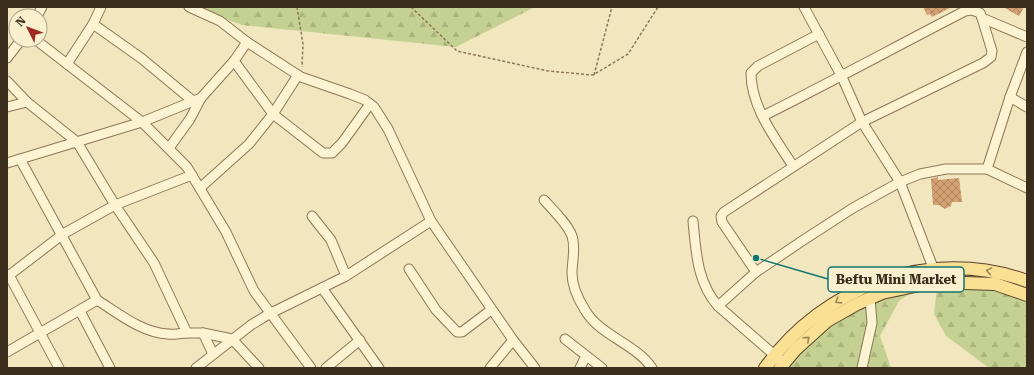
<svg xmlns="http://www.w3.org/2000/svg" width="1034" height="375" viewBox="0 0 1034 375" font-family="'Roboto Serif',serif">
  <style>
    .forest { fill: url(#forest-firs) }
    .building { fill: url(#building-cross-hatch) }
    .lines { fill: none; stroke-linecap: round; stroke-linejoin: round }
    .minor-casing { stroke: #8d7756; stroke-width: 11 }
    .major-casing { stroke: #5a442b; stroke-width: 14 }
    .path { stroke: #8d7756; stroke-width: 1.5; stroke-dasharray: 3 2; stroke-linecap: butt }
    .minor { stroke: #fcf3d3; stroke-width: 9 }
    .major { stroke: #f9e093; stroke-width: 12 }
    .oneway { stroke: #9a8658 }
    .leader { fill: none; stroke: #0f766e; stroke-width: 1.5 }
    .callout-dot { fill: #0f766e; stroke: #f9f0d0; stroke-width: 1.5 }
    .callout { fill: #f9f0d0; stroke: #0f766e; stroke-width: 1.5 }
    .callout-label { font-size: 13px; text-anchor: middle; font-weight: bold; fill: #3b2d1c }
  </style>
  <defs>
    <pattern id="forest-firs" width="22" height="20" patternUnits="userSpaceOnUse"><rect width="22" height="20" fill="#c5d192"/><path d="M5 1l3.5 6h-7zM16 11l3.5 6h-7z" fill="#aab47d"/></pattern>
    <pattern id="building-cross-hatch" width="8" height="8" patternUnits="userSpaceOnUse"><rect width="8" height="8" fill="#d4a172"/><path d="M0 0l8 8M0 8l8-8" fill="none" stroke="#ad845d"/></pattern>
  </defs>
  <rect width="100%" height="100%" fill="#f2e6bf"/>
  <!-- forest -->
  <g class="forest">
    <path d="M194,7H535L456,47L242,25Z"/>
    <path d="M973,270L1027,299V368H989L946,336L934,314L938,278Z"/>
    <path d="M921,286L899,301L880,336L891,368H788L797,356L832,321L882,295Z"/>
  </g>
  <!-- building -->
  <g class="building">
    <path d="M923,7H952L932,17L930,14L927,15Z"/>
    <path d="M1003,7H1024L1019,16Z"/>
    <path d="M938,177V180L959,178L962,202H952L951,206L945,209L939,205H933L931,179Z"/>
  </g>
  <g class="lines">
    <defs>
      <g id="minor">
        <path d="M189,7L220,21L247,42"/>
        <path d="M804,7L842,77L862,122L900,182L934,270V276"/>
        <path d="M37,16L42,7"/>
        <path d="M982,18L1027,37"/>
        <path d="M93,24L141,58L193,101"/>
        <path d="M36,40L142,122L187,167L226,232L254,291L311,368"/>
        <path d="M7,58L21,40"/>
        <path d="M234,61L273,114L323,153H332L342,143L370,104"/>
        <path d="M67,64L93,24L101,7"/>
        <path d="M7,81L27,102L77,142L115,205L154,263L187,333H203L232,339L259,368"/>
        <path d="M1010,97L1027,107"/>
        <path d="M7,107L27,102"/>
        <path d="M169,148L190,119L201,98"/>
        <path d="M7,163L142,122L201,98L234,61L247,42L301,77L350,94L365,100L374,107L388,129L431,221L513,340L535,368"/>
        <path d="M793,166C775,138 751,107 751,73L758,66L819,34"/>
        <path d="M987,169L1010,97L1027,52"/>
        <path d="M200,188L249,144L273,114L298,75"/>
        <path d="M544,200C553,210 567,223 572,236C576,249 572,261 572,273C572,286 578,299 585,310C600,336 635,343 652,368"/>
        <path d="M312,216L331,240L346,276"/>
        <path d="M693,221C696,252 697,282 718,306"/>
        <path d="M409,269L436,310L457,332H462L491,310"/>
        <path d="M756,272L722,222L721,216L724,212L862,122L983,63L991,57L992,51L982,18L980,13L972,10L965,11C897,46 831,82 763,116"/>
        <path d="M9,275L59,368"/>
        <path d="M7,277L63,234L115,205L192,175"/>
        <path d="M322,288L379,368"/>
        <path d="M97,300C118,313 142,333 168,334C174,335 180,333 187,333"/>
        <path d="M80,311L110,368"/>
        <path d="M203,333L213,354"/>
        <path d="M565,339L602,368"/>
        <path d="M7,352L97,300L20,159"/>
        <path d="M779,359L718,306L756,272L802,241L853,208L900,182L920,174L946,169H987L1027,188"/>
        <path d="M196,368L251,325L269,314L346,276L431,221"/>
        <path d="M326,368L360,340"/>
        <path d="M490,368L513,340"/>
        <path d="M580,368L586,356"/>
        <path d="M862,368L872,323L870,298"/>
      </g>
      <g id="major">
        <path d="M765,368C824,286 930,246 1027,281"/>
        <path d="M780,368L796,349L827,321L857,304L882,293L934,282L995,284L1027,295"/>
      </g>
    </defs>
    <!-- minor casing -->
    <use href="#minor" class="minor-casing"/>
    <!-- major casing -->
    <use href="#major" class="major-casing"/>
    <!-- path -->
    <g class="path">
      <path d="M297,7L303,44L302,67"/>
      <path d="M411,7L457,51L548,71L593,75L628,54L658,7"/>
      <path d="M594,75L612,7"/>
    </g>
    <!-- minor -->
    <use href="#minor" class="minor"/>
    <!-- major -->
    <use href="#major" class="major"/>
  </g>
  <!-- one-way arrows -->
  <defs><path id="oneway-chevron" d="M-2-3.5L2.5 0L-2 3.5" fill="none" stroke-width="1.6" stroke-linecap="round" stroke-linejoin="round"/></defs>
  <g class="oneway">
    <use href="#oneway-chevron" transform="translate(989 271) rotate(-170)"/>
    <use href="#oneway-chevron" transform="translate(838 301) rotate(148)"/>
    <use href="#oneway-chevron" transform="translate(807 339) rotate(-42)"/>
  </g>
  <!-- callouts -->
  <path class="leader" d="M756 258L828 279"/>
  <circle class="callout-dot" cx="756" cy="258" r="4"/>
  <rect class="callout" x="828" y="267" width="136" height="25" rx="4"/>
  <g class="callout-label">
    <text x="896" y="284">Beftu Mini Market</text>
  </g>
  <!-- border -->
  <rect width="1034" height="375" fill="none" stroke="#3b2d1c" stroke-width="16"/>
  <!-- north arrow -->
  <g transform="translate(28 28) rotate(312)"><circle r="19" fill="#f9f0d0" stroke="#ada288"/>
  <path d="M0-3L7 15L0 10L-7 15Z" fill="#a12820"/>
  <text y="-6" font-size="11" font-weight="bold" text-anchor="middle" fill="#3b2d1c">N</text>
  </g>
</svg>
